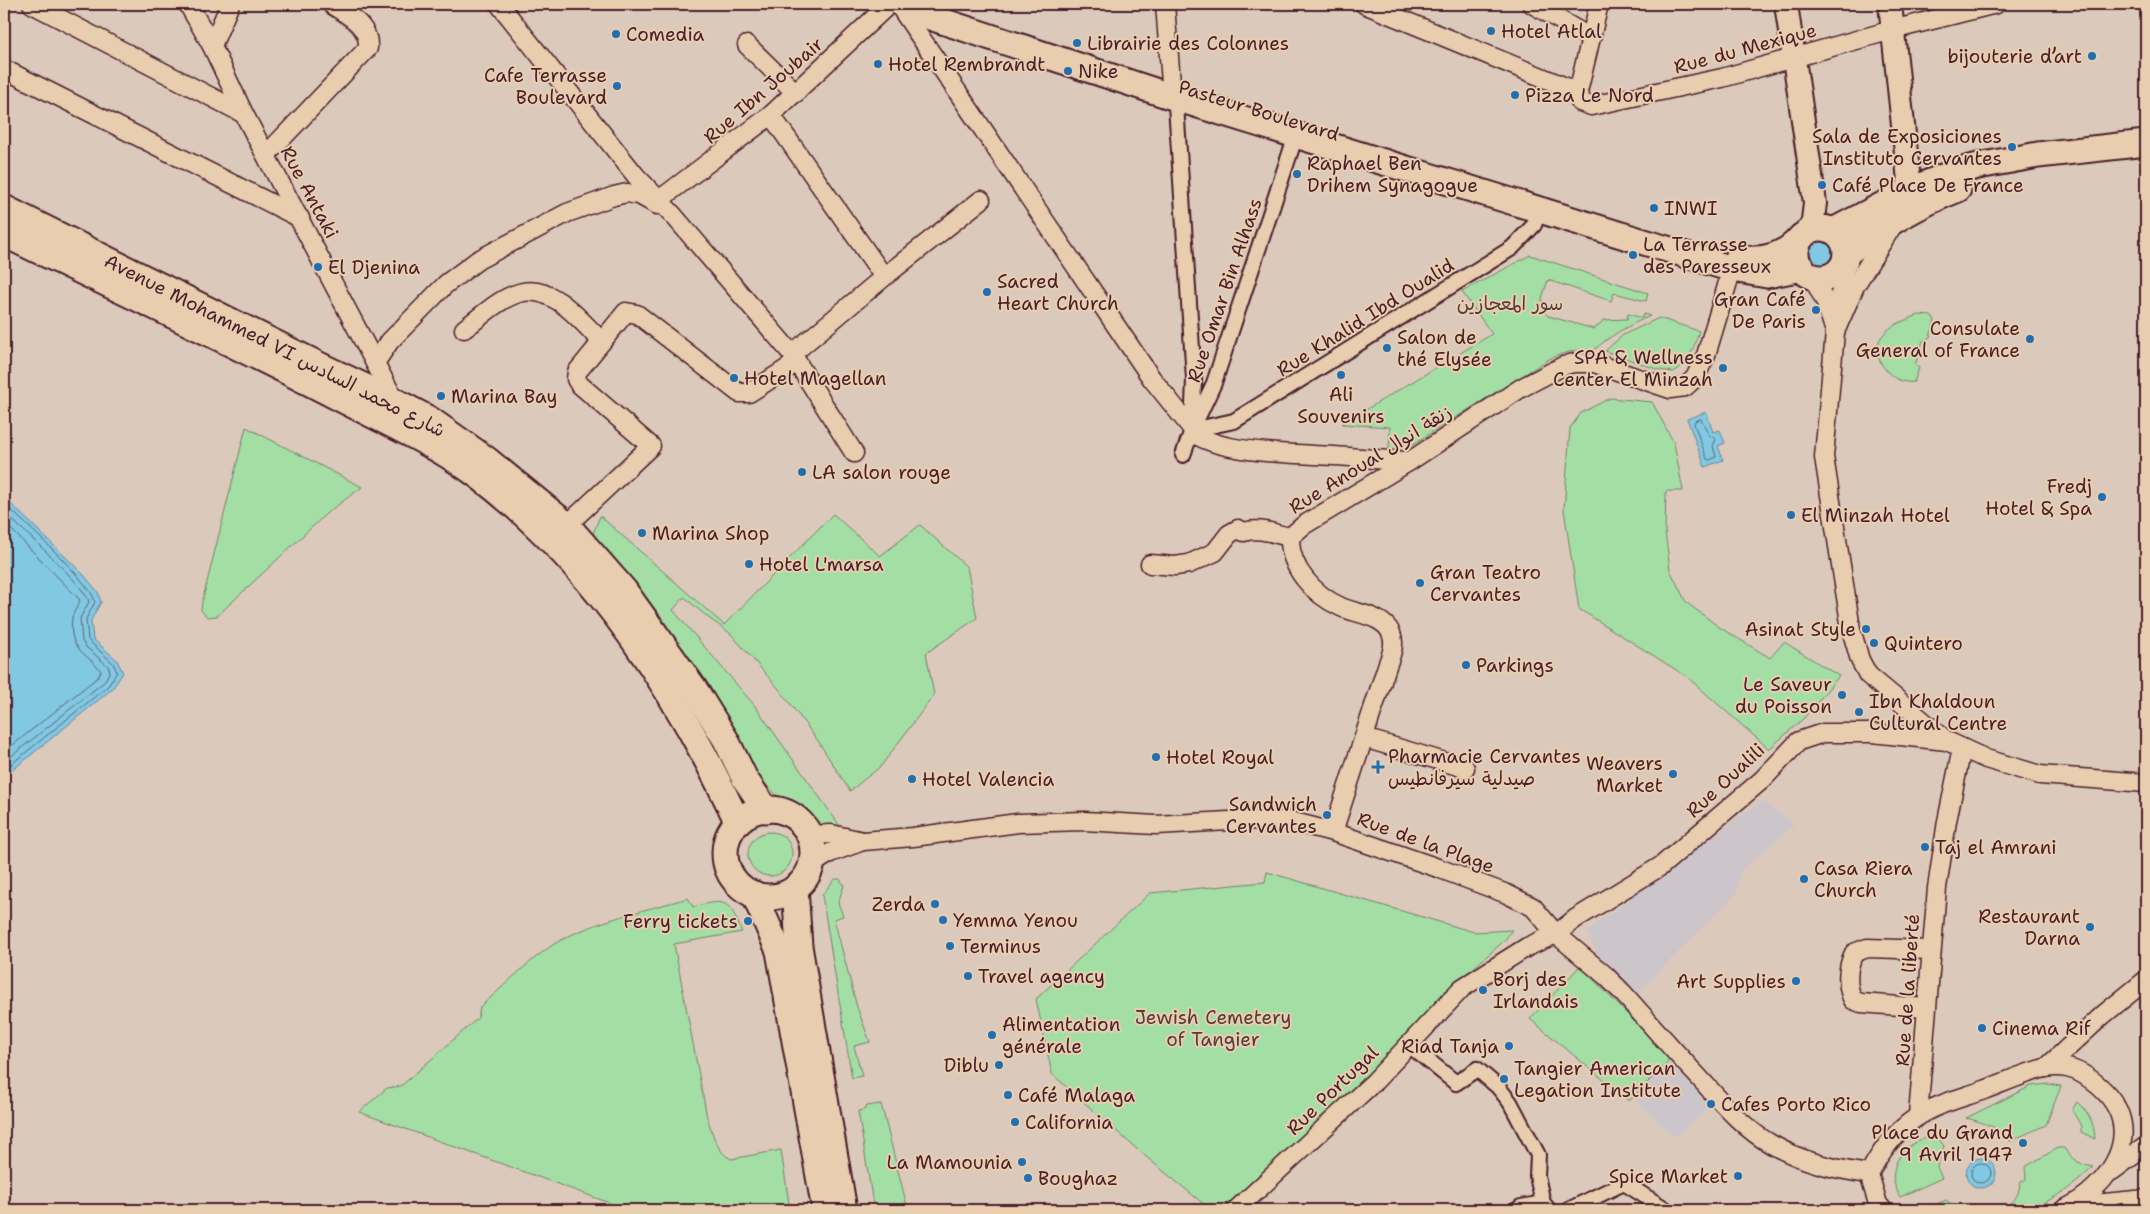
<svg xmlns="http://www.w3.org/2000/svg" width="2150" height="1214" viewBox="0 0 2150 1214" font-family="'Shantell Sans','Playpen Sans Arabic',sans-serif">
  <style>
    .built { fill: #ccc6ca }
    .green { fill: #a3dfa5; stroke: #767f68 }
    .water { fill: #81c8e2; stroke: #6b8499 }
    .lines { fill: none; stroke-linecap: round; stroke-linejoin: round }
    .shore { stroke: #606374; stroke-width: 1 }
    .pedestrian-casing { stroke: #4a1f2b; stroke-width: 18 }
    .minor-casing { stroke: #4a1f2b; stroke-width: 21 }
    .tertiary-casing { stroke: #4a1f2b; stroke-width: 26 }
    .secondary-casing { stroke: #4a1f2b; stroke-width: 29 }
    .pedestrian { stroke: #e8cdaf; stroke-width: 14 }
    .minor { stroke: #e8cdaf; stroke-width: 18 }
    .tertiary { stroke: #e8cdaf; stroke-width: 22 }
    .secondary { stroke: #e8cdaf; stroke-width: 25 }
    .poi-dot { fill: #1f6fb2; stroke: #e8cdaf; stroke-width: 2 }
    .labels { text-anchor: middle; stroke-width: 4; stroke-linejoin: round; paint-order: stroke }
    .poi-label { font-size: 19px; fill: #4a1f2b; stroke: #e8cdaf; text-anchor: start }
    .street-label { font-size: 19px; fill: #4a1f2b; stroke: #e8cdaf }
    .park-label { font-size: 19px; fill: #573c3d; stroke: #e8cdaf }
  </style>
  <rect width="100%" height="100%" fill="#dbcabb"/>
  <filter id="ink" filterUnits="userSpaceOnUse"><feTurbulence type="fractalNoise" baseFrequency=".02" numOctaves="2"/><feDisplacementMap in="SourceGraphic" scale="10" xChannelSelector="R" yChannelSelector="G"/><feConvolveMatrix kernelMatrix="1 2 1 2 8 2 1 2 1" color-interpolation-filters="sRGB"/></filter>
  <g filter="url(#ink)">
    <!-- built -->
    <g class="built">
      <path d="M1761,800L1794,825L1740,872L1737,893L1635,996L1597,955L1587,931Z"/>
      <path d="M1671,1059L1714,1104L1674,1137L1633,1097Z"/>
    </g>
    <!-- green -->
    <g class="green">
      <path d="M1530,255L1648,293L1646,301L1614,293L1611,301L1548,280L1542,298L1543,310L1548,316L1594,329L1604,320L1627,319L1628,314L1642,318L1644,314L1650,316C1628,326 1610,335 1593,351C1577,348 1563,353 1549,359L1407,448L1389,451L1390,427L1342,424L1492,334L1462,292Z"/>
      <path d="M1919,315L1931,316L1935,320L1930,337L1923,341L1915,365L1919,368L1914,382C1892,386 1867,356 1882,336C1891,324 1906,320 1919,315Z"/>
      <path d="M1659,318L1699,331C1693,349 1690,362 1674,372L1659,370L1605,351L1623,335Z"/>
      <path d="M1610,398L1652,402L1674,443L1683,491H1666L1665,531L1670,570L1686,602L1719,627L1770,658L1784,642L1839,676L1804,718L1769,749L1686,676L1579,609L1564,510L1570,428L1581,413Z"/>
      <path d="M246,427L362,487L327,513L217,616L207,617L201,610L202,602Z"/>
      <path d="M833,514L880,556L920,525L967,567L977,618L926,653L934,695L881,766L850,791L818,741L779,689L730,633L710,619L684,597L673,610L755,706L840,826L824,825L813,819L781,799L758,777L661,616L592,536L600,516L724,625Z"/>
      <circle cx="770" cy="854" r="22"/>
      <path d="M1267,872L1474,932L1512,930L1504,941L1447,991L1370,1074L1221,1210H1211L1139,1151L1052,1074L1036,999L1150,893L1265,882Z"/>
      <path d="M835,879H840L844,885L838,903L843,916L834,919L857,1007L870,1042L854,1046L862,1076L852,1078L822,895Z"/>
      <path d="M688,898L693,907C727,898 729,900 742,932L674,944L707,1117C712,1131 716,1152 731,1159L781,1150L790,1210H629L359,1112L387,1088L401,1086L478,1018L480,1007C502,988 523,966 547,949C580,924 647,910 688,898Z"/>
      <path d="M1580,966L1671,1059L1629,1101L1530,1019Z"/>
      <path d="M2048,1084L2061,1086L2046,1125L2010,1141C2001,1127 1981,1122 1966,1118L2031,1086Z"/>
      <path d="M2077,1102C2089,1113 2094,1122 2095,1139L2081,1132V1126L2072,1110Z"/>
      <path d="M881,1104L908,1210H874L858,1111L864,1110L867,1106Z"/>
      <path d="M1935,1134L1944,1146L1937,1167L1942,1178L1900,1197C1898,1193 1895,1187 1894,1182C1890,1156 1913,1140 1935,1134Z"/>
      <path d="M2058,1148H2064C2072,1160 2079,1164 2093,1167C2075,1186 2042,1210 2014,1210L2010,1203C2019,1196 2018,1192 2021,1182L2026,1179L2025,1167Z"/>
      <path d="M1946,1200L1960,1210H1922Z"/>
    </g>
    <!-- water -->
    <g class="water">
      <circle cx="1821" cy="253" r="17"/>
      <path d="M1706,412L1713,432L1720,430L1725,443L1718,446L1723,460L1705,467L1687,419Z"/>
      <path d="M4,497L83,574L98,592L101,602L91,620L93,639L117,660L123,673L112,689L4,777Z"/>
      <circle cx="1981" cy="1173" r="15"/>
    </g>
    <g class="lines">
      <!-- shore -->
      <g class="shore">
        <path d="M1701,419L1709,435L1716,439L1713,446L1716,457L1710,460L1707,459L1694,424L1695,421Z"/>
        <path d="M4,503C22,521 92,583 95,602L86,619L88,640L113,663L117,672L108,686L4,770"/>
        <path d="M4,512C19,527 86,586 89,602L80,618L82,641L86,647L108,666L110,671L104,682L4,762"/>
        <path d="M4,522L80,600C79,606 73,611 72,618C68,650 85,651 101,671L98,677L4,752"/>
        <circle cx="1981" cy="1173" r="10"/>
      </g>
      <defs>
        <g id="pedestrian">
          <path d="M1176,105L1194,379L1192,430L1234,421L1512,248L1534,225L1539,210"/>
          <path d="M1183,455L1192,430L1214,383L1296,135"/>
          <path d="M1414,1049L1456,1083L1477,1069L1498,1087L1510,1102L1538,1155L1537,1176L1543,1203L1549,1210"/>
          <path d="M1517,1210L1521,1207L1543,1203"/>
          <path d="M1568,1210L1624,1183L1667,1210"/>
        </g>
        <g id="minor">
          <path d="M32,4L244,114"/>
          <path d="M188,4L212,46L244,114L395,401"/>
          <path d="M499,4L636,176L674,216L792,354L854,453"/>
          <path d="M898,4L1152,379L1198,436C1226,452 1282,453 1315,455C1346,456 1378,460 1410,461"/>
          <path d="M1165,4L1171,83"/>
          <path d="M1364,4L1578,92"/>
          <path d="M1532,4L1591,38"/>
          <path d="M1599,4L1578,92L1580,102L1591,106L1722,78L1892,30L1996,4"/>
          <path d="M747,45L796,93"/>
          <path d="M212,46L230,4"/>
          <path d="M4,69L300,218"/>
          <path d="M771,115L884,277"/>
          <path d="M267,154L368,48C370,25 347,15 331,4"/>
          <path d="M659,200L771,115L885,8L886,4"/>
          <path d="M1812,276L1826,303L1835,332L1824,457L1851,629L1860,660L1868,675L1947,741L1986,759L2040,775L2146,783"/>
          <path d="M1838,312L1844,262"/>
          <path d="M464,329C481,317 498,299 519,293C552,283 581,321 601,341"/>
          <path d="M1835,332L1855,286L1893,225"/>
          <path d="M792,354L884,277L981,200"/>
          <path d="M375,363L390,341L446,284L478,260L567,213L614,196L627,193L639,195L657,205"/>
          <path d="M567,525L651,446L579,384L576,379L577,372L626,312L637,314L739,393H749L797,362"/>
          <path d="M1150,564L1175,566L1189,564L1215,552L1229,534L1238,529L1244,532C1260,527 1274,534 1290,537"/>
          <path d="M1364,738L1465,768"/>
          <path d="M1333,832L1387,666C1391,655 1396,644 1391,633C1383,615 1356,614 1341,607C1314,595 1289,568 1290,537L1304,525L1410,461L1521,388L1563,366L1573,363H1594L1670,389L1685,387L1695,378L1706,355L1732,269"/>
          <path d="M809,835L831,834L863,841L913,837L1018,823L1084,821L1156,825L1247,820L1290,821L1333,832L1438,868L1507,894L1533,907L1556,934L1606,976L1622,992C1645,1018 1667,1043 1691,1069C1716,1095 1739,1126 1771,1144C1802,1162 1834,1169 1869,1174"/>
          <path d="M811,865L830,853L863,841"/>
          <path d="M1926,1008L1861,1003L1853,1000C1846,986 1847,967 1854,953L1867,948L1931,950"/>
          <path d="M2046,1068L2103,1015L2146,980"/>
          <path d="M1918,1116L1937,888L1947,821L1962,748"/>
          <path d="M2112,1171L2146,1146"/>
          <path d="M2082,1201L2094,1204L2146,1199"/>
          <path d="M1236,1210L1375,1081L1462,988L1527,947L1556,934L1575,919L1661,866L1763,779L1799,741L1823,733H1872L1947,741"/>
          <path d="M1883,1210L1878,1204L1869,1174C1880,1152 1896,1131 1917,1117C1936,1104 1962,1098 1984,1090C2003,1083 2024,1073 2045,1068C2051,1067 2061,1067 2067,1068C2079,1070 2091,1079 2100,1087C2149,1131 2110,1187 2063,1210"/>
        </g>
        <g id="tertiary">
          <path d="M1786,4L1815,203L1812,229"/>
          <path d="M1890,4L1910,190"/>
        </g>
        <g id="secondary">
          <path d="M902,4L933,18L1185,101L1732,269L1767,275L1802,268"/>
          <path d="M4,208L323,367L395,401L429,419L486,459L567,525L624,590L694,688L726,740L745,779L766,810"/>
          <circle cx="1821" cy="253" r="25"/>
          <path d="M1833,231L1913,189L1955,172L1978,166L2038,155L2146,143"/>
          <path d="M4,234C115,288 227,340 337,397C383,421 440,446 481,478C597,568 677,692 738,823"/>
          <path d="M1846,254C1880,227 1917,205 1958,189"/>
          <path d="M1738,258C1762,262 1785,256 1801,237"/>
          <circle cx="769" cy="853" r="44"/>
          <path d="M795,888L799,946L844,1210"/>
          <path d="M754,894L779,951L825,1210"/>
        </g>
      </defs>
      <!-- pedestrian casing -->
      <use href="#pedestrian" class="pedestrian-casing"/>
      <!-- minor casing -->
      <use href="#minor" class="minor-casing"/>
      <!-- tertiary casing -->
      <use href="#tertiary" class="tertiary-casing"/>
      <!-- secondary casing -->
      <use href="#secondary" class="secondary-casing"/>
      <!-- pedestrian -->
      <use href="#pedestrian" class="pedestrian"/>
      <!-- minor -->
      <use href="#minor" class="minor"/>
      <!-- tertiary -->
      <use href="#tertiary" class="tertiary"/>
      <!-- secondary -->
      <use href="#secondary" class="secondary"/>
    </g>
  </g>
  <!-- markers -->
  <g class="poi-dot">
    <circle cx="1491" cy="31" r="5"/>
    <circle cx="616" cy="34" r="5"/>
    <circle cx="1077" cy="43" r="5"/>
    <circle cx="2092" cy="56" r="5"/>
    <circle cx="878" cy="64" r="5"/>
    <circle cx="1068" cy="71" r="5"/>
    <circle cx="617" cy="86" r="5"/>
    <circle cx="1515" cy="95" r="5"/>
    <circle cx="2012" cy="147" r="5"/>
    <circle cx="1297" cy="174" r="5"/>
    <circle cx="1822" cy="185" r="5"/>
    <circle cx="1654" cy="208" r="5"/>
    <circle cx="1633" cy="255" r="5"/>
    <circle cx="318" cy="267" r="5"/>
    <circle cx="987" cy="292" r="5"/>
    <circle cx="1816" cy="310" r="5"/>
    <circle cx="2030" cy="339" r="5"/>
    <circle cx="1387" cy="348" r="5"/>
    <circle cx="1723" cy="368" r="5"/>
    <circle cx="1341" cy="375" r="5"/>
    <circle cx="734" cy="378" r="5"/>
    <circle cx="441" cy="396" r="5"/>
    <circle cx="802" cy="472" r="5"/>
    <circle cx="2102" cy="497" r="5"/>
    <circle cx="1791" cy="515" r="5"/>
    <circle cx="642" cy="533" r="5"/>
    <circle cx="749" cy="564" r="5"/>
    <circle cx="1420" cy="583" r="5"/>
    <circle cx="1866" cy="629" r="5"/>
    <circle cx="1874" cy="643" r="5"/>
    <circle cx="1466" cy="665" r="5"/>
    <circle cx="1842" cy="695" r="5"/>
    <circle cx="1859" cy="712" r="5"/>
    <circle cx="1156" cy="757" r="5"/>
    <path d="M1375.5 759.5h5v5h5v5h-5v5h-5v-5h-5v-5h5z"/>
    <circle cx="1673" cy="774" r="5"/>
    <circle cx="912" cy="779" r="5"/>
    <circle cx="1327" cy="815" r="5"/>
    <circle cx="1925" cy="847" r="5"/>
    <circle cx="1804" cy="879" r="5"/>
    <circle cx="935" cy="904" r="5"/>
    <circle cx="943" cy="920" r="5"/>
    <circle cx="748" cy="921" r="5"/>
    <circle cx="2090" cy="927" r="5"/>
    <circle cx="950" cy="946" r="5"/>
    <circle cx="968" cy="976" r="5"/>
    <circle cx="1796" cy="981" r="5"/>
    <circle cx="1483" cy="990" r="5"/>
    <circle cx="1982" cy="1028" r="5"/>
    <circle cx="992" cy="1035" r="5"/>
    <circle cx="1509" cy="1046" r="5"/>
    <circle cx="999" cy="1065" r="5"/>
    <circle cx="1504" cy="1079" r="5"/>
    <circle cx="1008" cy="1095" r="5"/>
    <circle cx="1711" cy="1104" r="5"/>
    <circle cx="1015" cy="1122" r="5"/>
    <circle cx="2023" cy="1143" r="5"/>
    <circle cx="1022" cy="1162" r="5"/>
    <circle cx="1738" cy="1176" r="5"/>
    <circle cx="1028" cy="1178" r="5"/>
  </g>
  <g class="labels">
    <!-- poi labels -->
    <g class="poi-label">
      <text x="1501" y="38">Hotel Atlal</text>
      <text x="626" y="41">Comedia</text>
      <text x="1087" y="50">Librairie des Colonnes</text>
      <text x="2082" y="63" text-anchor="end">bijouterie d’art</text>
      <text x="888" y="71">Hotel Rembrandt</text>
      <text x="1078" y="78">Nike</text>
      <text x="607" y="82" text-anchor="end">Cafe Terrasse<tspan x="607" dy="22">Boulevard</tspan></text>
      <text x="1525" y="102">Pizza Le Nord</text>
      <text x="2002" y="143" text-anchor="end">Sala de Exposiciones<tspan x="2002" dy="22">Instituto Cervantes</tspan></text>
      <text x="1307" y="170">Raphael Ben<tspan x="1307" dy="22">Drihem Synagogue</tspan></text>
      <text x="1832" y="192">Café Place De France</text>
      <text x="1664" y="215">INWI</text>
      <text x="1643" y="251">La Terrasse<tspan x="1643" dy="22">des Paresseux</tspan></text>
      <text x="328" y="274">El Djenina</text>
      <text x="997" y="288">Sacred<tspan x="997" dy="22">Heart Church</tspan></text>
      <text x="1806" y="306" text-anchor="end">Gran Café<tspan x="1806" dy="22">De Paris</tspan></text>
      <text x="2020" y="335" text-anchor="end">Consulate<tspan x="2020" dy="22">General of France</tspan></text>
      <text x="1397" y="344">Salon de<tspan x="1397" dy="22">thé Elysée</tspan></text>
      <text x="1713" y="364" text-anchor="end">SPA &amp; Wellness<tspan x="1713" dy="22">Center El Minzah</tspan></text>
      <text x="744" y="385">Hotel Magellan</text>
      <text x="1341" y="401" text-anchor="middle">Ali<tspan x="1341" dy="22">Souvenirs</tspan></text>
      <text x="451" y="403">Marina Bay</text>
      <text x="812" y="479">LA salon rouge</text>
      <text x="2092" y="493" text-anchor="end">Fredj<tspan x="2092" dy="22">Hotel &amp; Spa</tspan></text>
      <text x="1801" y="522">El Minzah Hotel</text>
      <text x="652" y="540">Marina Shop</text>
      <text x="759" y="571">Hotel L'marsa</text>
      <text x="1430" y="579">Gran Teatro<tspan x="1430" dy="22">Cervantes</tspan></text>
      <text x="1856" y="636" text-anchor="end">Asinat Style</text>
      <text x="1884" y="650">Quintero</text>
      <text x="1476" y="672">Parkings</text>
      <text x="1832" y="691" text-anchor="end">Le Saveur<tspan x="1832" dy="22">du Poisson</tspan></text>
      <text x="1869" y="708">Ibn Khaldoun<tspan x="1869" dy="22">Cultural Centre</tspan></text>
      <text x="1388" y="763">Pharmacie Cervantes<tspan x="1388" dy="22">صيدلية سيرفانطيس</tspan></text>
      <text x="1166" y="764">Hotel Royal</text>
      <text x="1663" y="770" text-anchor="end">Weavers<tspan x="1663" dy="22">Market</tspan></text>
      <text x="922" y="786">Hotel Valencia</text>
      <text x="1317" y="811" text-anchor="end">Sandwich<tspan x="1317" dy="22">Cervantes</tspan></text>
      <text x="1935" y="854">Taj el Amrani</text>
      <text x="1814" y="875">Casa Riera<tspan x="1814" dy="22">Church</tspan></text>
      <text x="925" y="911" text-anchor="end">Zerda</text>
      <text x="2080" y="923" text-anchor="end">Restaurant<tspan x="2080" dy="22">Darna</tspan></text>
      <text x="953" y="927">Yemma Yenou</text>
      <text x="738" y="928" text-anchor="end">Ferry tickets</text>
      <text x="960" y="953">Terminus</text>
      <text x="978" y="983">Travel agency</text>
      <text x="1493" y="986">Borj des<tspan x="1493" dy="22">Irlandais</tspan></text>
      <text x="1786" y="988" text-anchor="end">Art Supplies</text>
      <text x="1002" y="1031">Alimentation<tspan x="1002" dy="22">générale</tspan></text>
      <text x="1992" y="1035">Cinema Rif</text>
      <text x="1499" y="1053" text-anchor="end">Riad Tanja</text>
      <text x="989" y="1072" text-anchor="end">Diblu</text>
      <text x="1514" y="1075">Tangier American<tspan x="1514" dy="22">Legation Institute</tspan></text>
      <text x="1018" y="1102">Café Malaga</text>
      <text x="1721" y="1111">Cafes Porto Rico</text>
      <text x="1025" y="1129">California</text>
      <text x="2013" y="1139" text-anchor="end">Place du Grand<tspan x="2013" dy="22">9 Avril 1947</tspan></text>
      <text x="1012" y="1169" text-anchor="end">La Mamounia</text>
      <text x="1728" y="1183" text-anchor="end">Spice Market</text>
      <text x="1038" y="1185">Boughaz</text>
    </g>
    <!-- street labels -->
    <g class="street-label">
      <text transform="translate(1745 48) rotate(-15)" y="7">Rue du Mexique</text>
      <text transform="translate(763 90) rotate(-41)" y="7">Rue Ibn Joubair</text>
      <text transform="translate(1259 110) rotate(17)" y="7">Pasteur Boulevard</text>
      <text transform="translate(310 192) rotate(62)" y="7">Rue Antaki</text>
      <text transform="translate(1224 290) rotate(-71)" y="7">Rue Omar Bin Alhass</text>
      <text transform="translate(1365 317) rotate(-32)" y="7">Rue Khalid Ibd Oualid</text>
      <text transform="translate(275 345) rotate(27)" y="7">Avenue Mohammed VI شارع محمد السادس</text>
      <text transform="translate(1370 459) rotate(-32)" y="7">Rue Anoual زنقة انوال</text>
      <text transform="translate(1725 780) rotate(-43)" y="7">Rue Oualili</text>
      <text transform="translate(1426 842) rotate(20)" y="7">Rue de la Plage</text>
      <text transform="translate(1907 990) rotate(-86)" y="7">Rue de la liberté</text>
      <text transform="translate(1332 1090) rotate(-44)" y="7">Rue Portugal</text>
    </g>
    <!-- park labels -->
    <g class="park-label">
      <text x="1510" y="310">سور المعجازين</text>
      <text x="1213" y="1024">Jewish Cemetery<tspan x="1213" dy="22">of Tangier</tspan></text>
    </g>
  </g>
  <!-- margin -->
  <rect width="2150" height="1214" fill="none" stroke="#e8cdaf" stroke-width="20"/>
  <rect x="10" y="10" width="2130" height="1194" fill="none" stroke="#4a1f2b" stroke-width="2" filter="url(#ink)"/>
</svg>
